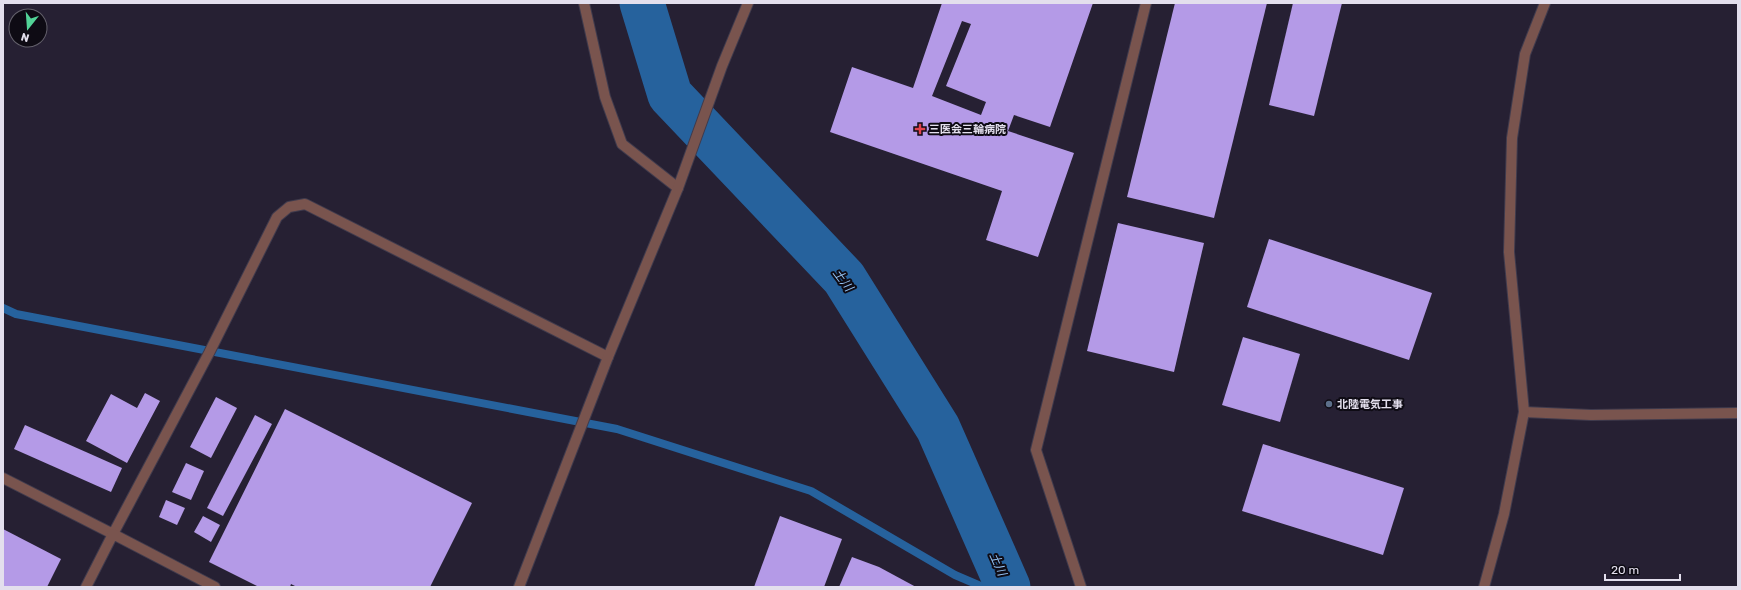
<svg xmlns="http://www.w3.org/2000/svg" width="1741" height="590" viewBox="0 0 1741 590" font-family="Rubik,'Noto Sans JP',sans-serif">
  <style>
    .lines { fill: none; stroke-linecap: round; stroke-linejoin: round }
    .stream { stroke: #26629d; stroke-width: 8 }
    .river { stroke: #26629d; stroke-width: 45 }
    .building { fill: #b49ae7; fill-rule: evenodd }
    .minor-casing { stroke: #403b4d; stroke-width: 12 }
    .minor { stroke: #79544e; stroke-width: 10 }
    .health-dot { fill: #e0444e; stroke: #0e0b14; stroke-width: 1.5 }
    .service-dot { fill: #5c6f8a; stroke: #0e0b14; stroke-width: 1.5 }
    .labels { text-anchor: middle; stroke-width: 4; stroke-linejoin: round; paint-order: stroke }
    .poi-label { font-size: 11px; font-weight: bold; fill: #e3dfed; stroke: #0e0b14; text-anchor: start }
    .water-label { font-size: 12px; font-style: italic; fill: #95c3f4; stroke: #0e0b14 }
  </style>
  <rect width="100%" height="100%" fill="#262033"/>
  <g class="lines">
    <!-- stream -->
    <path class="stream" d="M3,308L16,314L617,429L811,491L955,575L983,587"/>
    <!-- river -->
    <path class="river" d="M642,3L670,95L844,278L938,428L1008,587"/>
  </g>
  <!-- building -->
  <g class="building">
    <path d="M942,3H1093L1050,127L1014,115L1008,131L1074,153L1038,257L986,240L1002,191L830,132L852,67L913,88ZM962,21L971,24L946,86L986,102L981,115L932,96Z"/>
    <path d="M1175,3H1267L1214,218L1127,197Z"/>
    <path d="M1293,3H1342L1314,116L1269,105Z"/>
    <path d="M1118,223L1204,243L1174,372L1087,351Z"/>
    <path d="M1269,239L1432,293L1409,360L1247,307Z"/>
    <path d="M1243,337L1300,354L1280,422L1222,405Z"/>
    <path d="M145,393L160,401L127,463L86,441L111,394L137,408Z"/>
    <path d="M216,397L237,408L211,458L190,447Z"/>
    <path d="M285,409L472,503L430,587H297L291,584L290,587H259L209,562Z"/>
    <path d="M255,415L272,424L223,516L207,508Z"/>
    <path d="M25,425L122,468L111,492L14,449Z"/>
    <path d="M1263,444L1404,488L1383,555L1242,511Z"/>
    <path d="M186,463L204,471L191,500L172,492Z"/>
    <path d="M166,500L185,508L177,525L159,517Z"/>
    <path d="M203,516L220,525L211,542L194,532Z"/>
    <path d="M780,516L842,539L824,587H754Z"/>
    <path d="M3,529L61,559L47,587H3Z"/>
    <path d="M852,557L879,567L916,587H839Z"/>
  </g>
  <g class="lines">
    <defs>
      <g id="minor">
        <path d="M584,3L605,97L622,144L678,188"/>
        <path d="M1524,412L1591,415L1738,413"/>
        <path d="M3,478L113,534L209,353L277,217L289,207L305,204L608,357"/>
        <path d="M86,587L113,534L215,587"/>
        <path d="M519,587L608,357L678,188L722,66L748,3"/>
        <path d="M1081,587L1036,450L1146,3"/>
        <path d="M1484,587L1504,514L1524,412L1509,252L1512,138L1525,54L1545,3"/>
      </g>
    </defs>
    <!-- minor casing -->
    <use href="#minor" class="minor-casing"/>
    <!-- minor -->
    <use href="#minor" class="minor"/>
  </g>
  <!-- markers -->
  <path class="health-dot" d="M918 123h4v4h4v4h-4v4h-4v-4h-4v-4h4z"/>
  <circle class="service-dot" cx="1329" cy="404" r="4"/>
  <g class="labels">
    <!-- poi labels -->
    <g class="poi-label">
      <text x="929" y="133">三医会三輪病院</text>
      <text x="1337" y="408">北陸電気工事</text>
    </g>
    <!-- water labels -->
    <g class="water-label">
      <text transform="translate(843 280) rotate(53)" y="4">土川</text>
      <text transform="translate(998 564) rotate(66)" y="4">土川</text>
    </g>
  </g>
  <!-- border -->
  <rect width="1741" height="590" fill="none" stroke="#e3dfed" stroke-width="8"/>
  <!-- north arrow -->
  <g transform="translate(28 28) rotate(197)"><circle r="19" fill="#0e0b14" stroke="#63606b"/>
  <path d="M0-3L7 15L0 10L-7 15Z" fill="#52d397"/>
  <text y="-6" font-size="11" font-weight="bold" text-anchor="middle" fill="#e3dfed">N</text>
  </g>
  <!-- scale -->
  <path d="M1605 574v6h75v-6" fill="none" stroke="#e3dfed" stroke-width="2"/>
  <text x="1611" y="574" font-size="12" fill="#e3dfed" stroke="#0e0b14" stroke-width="3" paint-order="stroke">20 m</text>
</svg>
